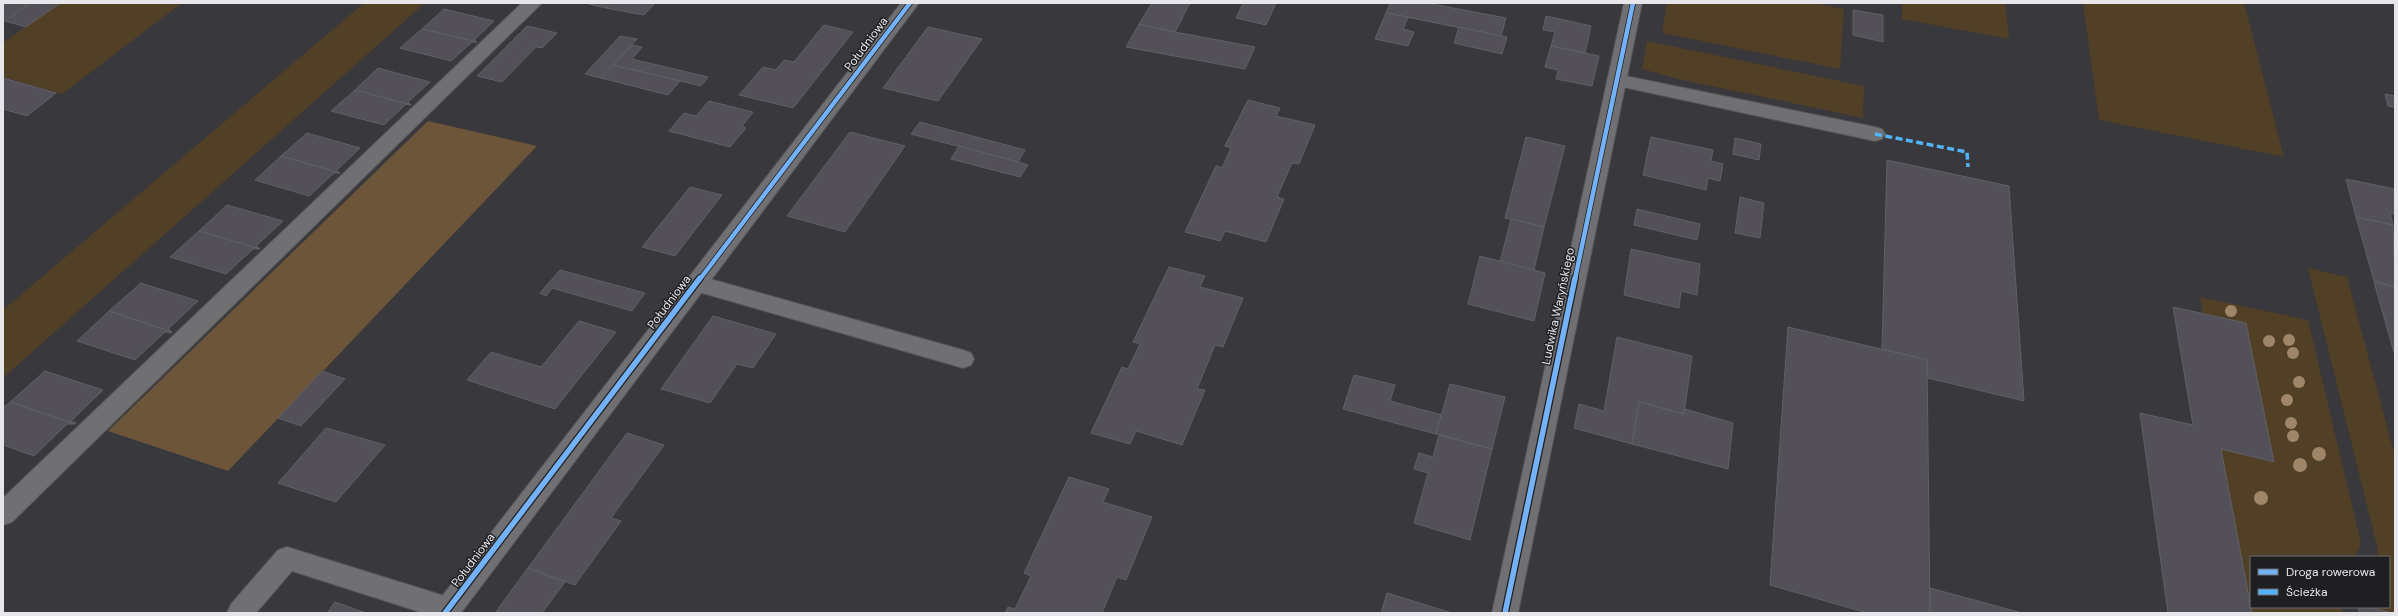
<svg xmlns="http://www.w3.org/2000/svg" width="2398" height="616" viewBox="0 0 2398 616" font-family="'DM Sans',sans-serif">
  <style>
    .green { fill: #513f26 }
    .forest { fill: #6c5538 }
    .building { fill: #53505a; stroke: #616063 }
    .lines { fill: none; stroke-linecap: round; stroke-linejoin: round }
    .lane-casing { stroke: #545457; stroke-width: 2 }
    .street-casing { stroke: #545457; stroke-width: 2 }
    .lane { fill: #706f72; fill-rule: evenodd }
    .street { fill: #706f72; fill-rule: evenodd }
    .quiet { stroke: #52b3f8; stroke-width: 3.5; stroke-dasharray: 7 3.5; stroke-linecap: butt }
    .cycleway-far1-casing { stroke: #1f1f21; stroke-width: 6 }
    .cycleway-casing { stroke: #1f1f21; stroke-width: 8 }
    .cycleway-far1 { stroke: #73b2f8; stroke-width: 4.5 }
    .cycleway { stroke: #73b2f8; stroke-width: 5.5 }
    .tree { fill: #9f8668 }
    .labels { text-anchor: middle; stroke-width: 3; stroke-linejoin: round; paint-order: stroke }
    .street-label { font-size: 12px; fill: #e7e6ea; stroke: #1f1f21 }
  </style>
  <rect width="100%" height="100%" fill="#39383c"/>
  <!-- green -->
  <g class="green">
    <path d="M60,3H182L62,94L3,77V43Z"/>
    <path d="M364,3H425L3,378V310Z"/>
    <path d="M1667,3H1814L1844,9L1840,69L1662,33Z"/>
    <path d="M1902,3H2005L2009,39L1902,19Z"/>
    <path d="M2083,3H2244L2284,157L2099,120Z"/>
    <path d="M1647,41L1864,86L1863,118L1678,79L1642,69Z"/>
    <path d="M2308,268L2347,277L2395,456V613L2369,607H2389V557H2376L2378,550Z"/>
    <path d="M2200,297L2308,320L2361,543L2355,557H2251V607H2341L2343,613H2252L2221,449L2273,462L2246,323L2203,313Z"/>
  </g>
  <!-- forest -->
  <path class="forest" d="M428,121L537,146L228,471L108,431Z"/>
  <!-- building -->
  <g class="building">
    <path d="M3,3H30L5,21L3,20Z"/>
    <path d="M30,3H60L26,27L5,21Z"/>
    <path d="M585,3H611L606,8Z"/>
    <path d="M611,3H655L644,15L606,8Z"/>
    <path d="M1152,3H1190L1175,32L1139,24Z"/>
    <path d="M1243,3H1276L1266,25L1236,18Z"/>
    <path d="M1390,3H1427L1506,18L1501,36L1386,13Z"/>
    <path d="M444,9L494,21L474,40L477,42L422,29Z"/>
    <path d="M1853,10L1883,15V42L1853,35Z"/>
    <path d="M1386,13L1408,17L1403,29L1414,32L1408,46L1375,39Z"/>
    <path d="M1546,16L1591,26L1585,53L1551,46L1555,32L1543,30Z"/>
    <path d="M1139,24L1175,32L1255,47L1245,69L1126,47Z"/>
    <path d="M824,25L853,32L793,108L739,95L763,67L776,70L784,60L794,62Z"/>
    <path d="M527,26L557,33L542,48L536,47L502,82L477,76Z"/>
    <path d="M928,27L982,39L938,101L883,88Z"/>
    <path d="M1459,27L1507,37L1502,54L1454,43Z"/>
    <path d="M422,29L477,42H472L451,61L400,48Z"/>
    <path d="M620,36L637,39L601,78L585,74Z"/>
    <path d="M632,45L642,47L632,59L708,77L701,86L613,65Z"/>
    <path d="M1551,46L1599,56L1592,86L1556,79L1558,70L1545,67Z"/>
    <path d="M613,65L680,81L668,95L601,78Z"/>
    <path d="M378,68L430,82L408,102L411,105L355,90Z"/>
    <path d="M3,78L56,93L27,116L3,109Z"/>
    <path d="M355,90L411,105L406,104L384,125L331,111Z"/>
    <path d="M2385,94L2395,96V107L2388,106Z"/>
    <path d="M1248,100L1280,108L1276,116L1315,125L1299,164L1292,163L1277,197L1284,199L1266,242L1225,231L1220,241L1185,232L1216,166L1222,168L1231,148L1225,146Z"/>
    <path d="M709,101L753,112L742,126L746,128L730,147L669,131L684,113L696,116Z"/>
    <path d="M920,122L1025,150L1018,162L911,134Z"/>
    <path d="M850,132L905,146L845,232L787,216Z"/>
    <path d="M307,133L360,148L336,171L340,173L281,156Z"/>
    <path d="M1526,137L1565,146L1544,227L1505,218Z"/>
    <path d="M1651,137L1713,150L1711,161L1723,164L1720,181L1708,178L1706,190L1643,175Z"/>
    <path d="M1735,138L1761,144L1759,160L1733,154Z"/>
    <path d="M959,146L1018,162L1028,165L1020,177L951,159Z"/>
    <path d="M281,156L340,173H334L309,196L255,180Z"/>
    <path d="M1887,160L2009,186L2024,401L1928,378L1927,360L1882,349Z"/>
    <path d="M2346,179L2395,189V214L2390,213L2393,225L2356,217Z"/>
    <path d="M690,187L722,195L675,256L642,247Z"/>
    <path d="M1740,197L1764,203L1760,238L1735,233Z"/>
    <path d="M227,205L283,221L256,246L260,249L199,231Z"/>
    <path d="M1637,209L1700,224L1697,240L1634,225Z"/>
    <path d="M2356,217L2393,225L2395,286L2374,281Z"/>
    <path d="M1511,219L1544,227L1534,270L1500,262Z"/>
    <path d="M199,231L260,249H253L226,274L170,257Z"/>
    <path d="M1631,249L1700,264L1697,295L1681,291L1679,308L1624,295Z"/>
    <path d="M1480,256L1545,273L1534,321L1468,304Z"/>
    <path d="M1169,267L1205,276L1200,287L1243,298L1223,347L1215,345L1197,389L1205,390L1182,445L1136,431L1130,444L1091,433L1122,367L1128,369L1140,344L1133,342Z"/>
    <path d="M560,270L645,293L632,311L552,288L546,296L540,293Z"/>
    <path d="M2374,282L2395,287V356Z"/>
    <path d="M141,283L198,301L168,329L172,332L109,311Z"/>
    <path d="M2173,307L2246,323L2274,462L2221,449L2252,613H2168L2140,413L2193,425Z"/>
    <path d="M109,311L172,332L170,333L165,332L135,360L77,341Z"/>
    <path d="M713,316L776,334L753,368L737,364L710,403L661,389Z"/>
    <path d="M579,321L616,332L555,409L467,380L491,352L541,367Z"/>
    <path d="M1788,327L1927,360L1930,613H1867L1770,585Z"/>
    <path d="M1617,337L1692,356L1684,414L1639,402L1632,444L1574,428L1579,404L1604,411Z"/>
    <path d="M45,371L103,390L71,421L76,423L74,424L10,402Z"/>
    <path d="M322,371L345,379L301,426L278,418Z"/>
    <path d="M1354,375L1395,385L1390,401L1442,415L1436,434L1343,409Z"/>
    <path d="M1450,384L1505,397L1492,449L1436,434Z"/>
    <path d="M10,402L74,424H67L34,456L3,445V408Z"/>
    <path d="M1639,402L1684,414L1685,409L1733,423L1728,469L1632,444Z"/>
    <path d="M326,428L385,445L336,502L278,483Z"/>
    <path d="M627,433L664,445L611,518L621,521L575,585L528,568Z"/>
    <path d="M1439,435L1492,449L1470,540L1414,523L1428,473L1414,469L1419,453L1433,457Z"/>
    <path d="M1069,477L1109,489L1103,502L1152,517L1126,580L1117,577L1102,613H1005L1008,607L1015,609L1031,576L1024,573Z"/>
    <path d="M528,568L565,582L542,613H495Z"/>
    <path d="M1930,588L2022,613H1930Z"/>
    <path d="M1387,593L1452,613H1381Z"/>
    <path d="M335,602L366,613H327Z"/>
    <path d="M2358,607H2369L2392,613H2359Z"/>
  </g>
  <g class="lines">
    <defs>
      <g id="lane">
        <path d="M522,3H542L12,522L3,525V498Z"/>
        <path d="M1616,74L1875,127L1882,129L1885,134L1882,139L1875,141L1609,84L1607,80L1609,76Z"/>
        <path d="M696,275L963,350L971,353L974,359L971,365L963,368L688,289L685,283L688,277Z"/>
        <path d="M287,547L448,597L457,601L461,609L459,613H423L292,571L256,613H227L231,604L278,550Z"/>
      </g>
      <g id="street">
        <path d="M901,3H919L461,613H432L436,604Z"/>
        <path d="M1624,3H1642L1518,613H1492Z"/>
      </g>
    </defs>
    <!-- lane casing -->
    <use href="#lane" class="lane-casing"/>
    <!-- street casing -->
    <use href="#street" class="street-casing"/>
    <!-- lane -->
    <use href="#lane" class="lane"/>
    <!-- street -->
    <use href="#street" class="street"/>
    <!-- quiet -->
    <path class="quiet" d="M1875,134L1967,152L1968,167"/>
    <defs>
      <g id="cycleway-far1">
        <path d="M700,279L910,3"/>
        <path d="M1575,279L1633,3"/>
      </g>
      <g id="cycleway">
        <path d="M445,613L700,278"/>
        <path d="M1505,613L1575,278"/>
      </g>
    </defs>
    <!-- cycleway-far1 casing -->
    <use href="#cycleway-far1" class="cycleway-far1-casing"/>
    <!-- cycleway casing -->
    <use href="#cycleway" class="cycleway-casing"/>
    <!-- cycleway-far1 -->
    <use href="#cycleway-far1" class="cycleway-far1"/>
    <!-- cycleway -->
    <use href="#cycleway" class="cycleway"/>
  </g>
  <!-- trees -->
  <g class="tree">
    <circle cx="2231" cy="311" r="6"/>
    <circle cx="2289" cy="340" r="6"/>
    <circle cx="2269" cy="341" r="6"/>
    <circle cx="2293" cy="353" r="6"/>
    <circle cx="2299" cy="382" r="6"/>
    <circle cx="2287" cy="400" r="6"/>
    <circle cx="2291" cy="423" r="6"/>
    <circle cx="2293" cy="436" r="6"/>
    <circle cx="2319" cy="454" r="7"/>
    <circle cx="2300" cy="465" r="7"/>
    <circle cx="2261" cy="498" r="7"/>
  </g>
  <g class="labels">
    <!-- street labels -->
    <g class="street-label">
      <text transform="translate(866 44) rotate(-53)" y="4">Południowa</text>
      <text transform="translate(669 302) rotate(-53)" y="4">Południowa</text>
      <text transform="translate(1558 306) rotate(-78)" y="4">Ludwika Waryńskiego</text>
      <text transform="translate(473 560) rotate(-53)" y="4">Południowa</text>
    </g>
  </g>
  <!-- border -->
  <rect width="2398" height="616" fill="none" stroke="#e7e6ea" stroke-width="8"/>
  <!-- legend -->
  <rect x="2250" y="556" width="140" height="52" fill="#1f1f21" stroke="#6f6f71"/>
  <rect x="2258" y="569" width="20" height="6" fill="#73b2f8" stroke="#6f6f71"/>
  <text x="2286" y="576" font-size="12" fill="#e7e6ea">Droga rowerowa</text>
  <rect x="2258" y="589" width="20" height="6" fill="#52b3f8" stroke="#6f6f71"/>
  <text x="2286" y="596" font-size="12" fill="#e7e6ea">Ścieżka</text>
</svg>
